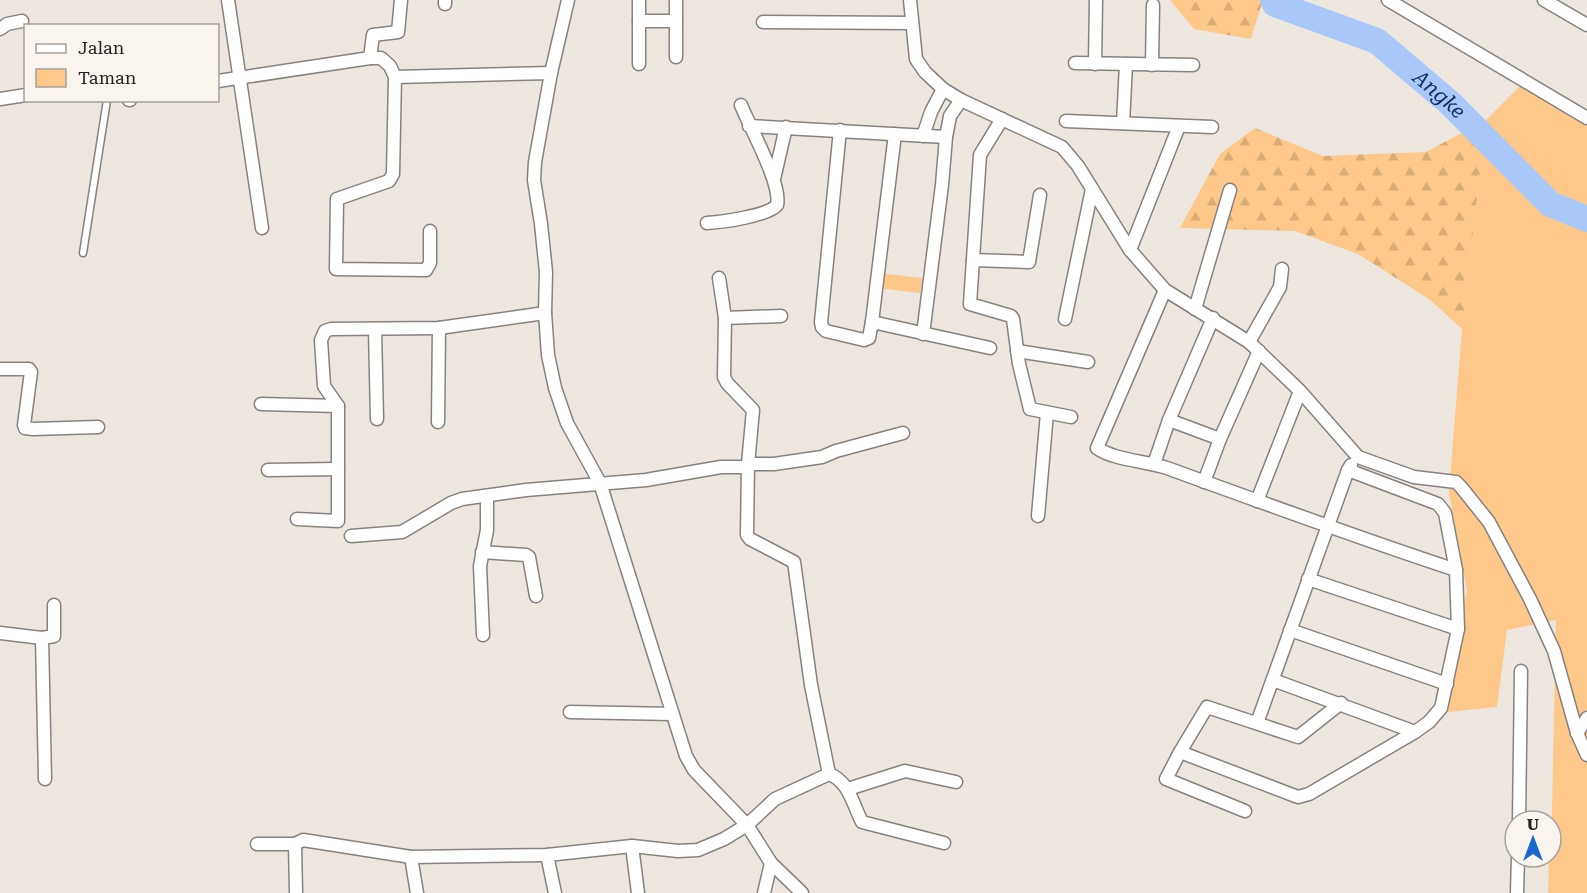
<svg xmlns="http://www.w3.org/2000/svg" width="1587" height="893" viewBox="0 0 1587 893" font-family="'Roboto Serif',serif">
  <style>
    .green { fill: #fdc889 }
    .forest { fill: url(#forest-firs) }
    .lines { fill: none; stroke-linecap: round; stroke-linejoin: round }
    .river { stroke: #a7c8f8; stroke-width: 26 }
    .lane-casing { stroke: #87827d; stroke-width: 9 }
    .street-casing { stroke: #87827d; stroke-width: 15 }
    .lane { stroke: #fff; stroke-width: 6 }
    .street { stroke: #fff; stroke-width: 12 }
    .labels { text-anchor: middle; stroke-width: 6; stroke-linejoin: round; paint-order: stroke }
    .water-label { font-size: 21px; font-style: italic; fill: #0e2f60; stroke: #faf4ee }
  </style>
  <defs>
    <pattern id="forest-firs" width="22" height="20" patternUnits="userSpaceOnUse" patternTransform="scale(1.5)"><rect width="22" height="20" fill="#fdc889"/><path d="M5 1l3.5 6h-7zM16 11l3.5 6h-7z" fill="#d9ac76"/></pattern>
  </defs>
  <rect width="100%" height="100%" fill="#ede7e0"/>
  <!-- green -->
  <g class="green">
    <path d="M1529,77L1587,110V893H1548L1549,857H1551L1556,620L1507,630L1497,707L1438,713L1467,591L1449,492L1462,329L1486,120Z"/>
    <path d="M879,273L922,278L920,293L878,288Z"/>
  </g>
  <!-- forest -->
  <g class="forest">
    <path d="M1170,0H1263L1251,39L1194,29Z"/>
    <path d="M1486,120L1462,329L1429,299L1358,254L1295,231L1180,228L1220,154L1255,128L1323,156L1426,152Z"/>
  </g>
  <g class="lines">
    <!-- river -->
    <path class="river" id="s1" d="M1273,0L1275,4L1377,41L1451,104L1550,204L1587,219"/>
    <defs>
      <path id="lane" d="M83,253L107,100"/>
      <g id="street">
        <path d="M228,0L262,228"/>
        <path d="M568,0L551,73L535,162L534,180L541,224L546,272L545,313L548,355L555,388L567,423L600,483L686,756L694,770L747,825L771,863L802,893"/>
        <path d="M639,0V64"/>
        <path d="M676,0V57"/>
        <path d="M910,0L916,59L925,72L943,89L961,100L1062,147L1078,166L1130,250L1165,290L1249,342L1300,391L1358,457L1414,477L1456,482L1461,487L1489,522L1530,599L1554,651L1577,733L1587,755"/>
        <path d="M1388,0L1587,118"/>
        <path d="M1544,0L1587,25"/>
        <path d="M445,4V0"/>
        <path d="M639,21H676"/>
        <path d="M763,22L911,23"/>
        <path d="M0,29L7,24L22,21"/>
        <path d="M370,58L373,35L398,32L401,0"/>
        <path d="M1075,63L1193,65"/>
        <path d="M1095,64L1096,0"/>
        <path d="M1152,65L1153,5"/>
        <path d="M395,77L551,73"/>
        <path d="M218,81L370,58H381L390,66L395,77L393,174L389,181L337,199L336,269L426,270L430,263V231"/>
        <path d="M0,99L26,95"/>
        <path d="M129,100H130"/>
        <path d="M1002,119L980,155L970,304L1011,316L1013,319L1019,364L1030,409L1071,417"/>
        <path d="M1066,121L1212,127"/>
        <path d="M1123,123L1126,64"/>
        <path d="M749,126L946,137"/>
        <path d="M840,130L821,322L822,327L826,331L864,340L869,338L872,322L895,134"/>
        <path d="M923,136L931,112L943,89"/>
        <path d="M774,179L786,127"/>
        <path d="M707,223C722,222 768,216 777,205C782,184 750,128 741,105"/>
        <path d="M1130,250L1179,126"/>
        <path d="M973,260L1029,262L1040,195"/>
        <path d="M719,278L725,318L724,377L727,383L753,410L748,464L747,535L750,539L794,562L811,685L829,774"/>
        <path d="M1165,290L1097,448C1114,460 1146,461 1167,468C1263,503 1359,538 1456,570"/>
        <path d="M1195,309L1230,190"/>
        <path d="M725,318L781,316"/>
        <path d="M1065,319L1092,189"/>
        <path d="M872,322L990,348"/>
        <path d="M375,329L377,419"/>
        <path d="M923,334L942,185L946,137L950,116L961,100"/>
        <path d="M1249,342L1280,287L1282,269"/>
        <path d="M1017,351L1088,362"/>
        <path d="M0,369H29L31,372L24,425L25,428L33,429L98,427"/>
        <path d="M261,404L338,406"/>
        <path d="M1169,420L1220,439"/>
        <path d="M438,422L439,328"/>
        <path d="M748,464H774L822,457L836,451L903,433"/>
        <path d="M1154,464L1169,420L1213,318"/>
        <path d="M268,470L338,469"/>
        <path d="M1204,482L1220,439L1259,351"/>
        <path d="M1257,501L1300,391"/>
        <path d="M1038,516L1047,413"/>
        <path d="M297,519L338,521V406L324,386L321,340L325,331L331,329L439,328L545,313"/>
        <path d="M351,536L402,532L451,503L462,499L526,490L646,480L721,467H749"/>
        <path d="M482,552L526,555L529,557L536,596"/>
        <path d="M1308,579L1458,629"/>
        <path d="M1290,630L1447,684"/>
        <path d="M0,633L42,638L54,636V605"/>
        <path d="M483,635L480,566L487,530V496"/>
        <path d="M42,638L45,779"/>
        <path d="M1273,680L1415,732"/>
        <path d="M1341,703L1298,737L1207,707L1180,752L1298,797L1309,794L1415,732L1429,722L1441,708L1458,629L1456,570L1445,513L1438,504L1348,470"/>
        <path d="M570,712L672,714"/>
        <path d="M1257,723L1348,470L1351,465"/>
        <path d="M1577,733L1587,718"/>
        <path d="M1180,752L1166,779L1245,811"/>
        <path d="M829,774C849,781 853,805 862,822L944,843"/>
        <path d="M848,789L905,771L956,782"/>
        <path d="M1519,821L1521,671"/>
        <path d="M257,844H295L303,840L411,857L547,855L632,846L678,851L698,850L724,839L747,825L775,799L829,774"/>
        <path d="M295,844L296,893"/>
        <path d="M632,846L638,893"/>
        <path d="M547,855L555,893"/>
        <path d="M411,857L417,893"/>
        <path d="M764,893L771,863"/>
        <path d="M1517,893L1518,857"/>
      </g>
    </defs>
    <!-- lane casing -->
    <use href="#lane" class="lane-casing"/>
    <!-- street casing -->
    <use href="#street" class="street-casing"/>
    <!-- lane -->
    <use href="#lane" class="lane"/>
    <!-- street -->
    <use href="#street" class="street"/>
  </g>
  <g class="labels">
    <!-- water labels -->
    <g class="water-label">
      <text dy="7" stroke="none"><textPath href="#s1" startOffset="195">Angke</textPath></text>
    </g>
  </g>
  <!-- legend -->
  <rect x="24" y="24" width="195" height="78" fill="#faf4ee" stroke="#a5a19c" stroke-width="1.5"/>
  <rect x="36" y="44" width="30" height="9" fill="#ffffff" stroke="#a5a19c" stroke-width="1.5"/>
  <text x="78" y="54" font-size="18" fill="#262422">Jalan</text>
  <rect x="36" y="69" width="30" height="18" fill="#fdc889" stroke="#a5a19c" stroke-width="1.5"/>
  <text x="78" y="84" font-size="18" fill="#262422">Taman</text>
  <!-- north arrow -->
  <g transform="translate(1533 839)"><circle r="28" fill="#faf4ee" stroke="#a5a19c" stroke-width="1.5"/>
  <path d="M0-4.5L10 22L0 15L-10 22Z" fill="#1b67d2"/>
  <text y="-9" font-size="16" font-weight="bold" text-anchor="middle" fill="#262422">U</text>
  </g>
</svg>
